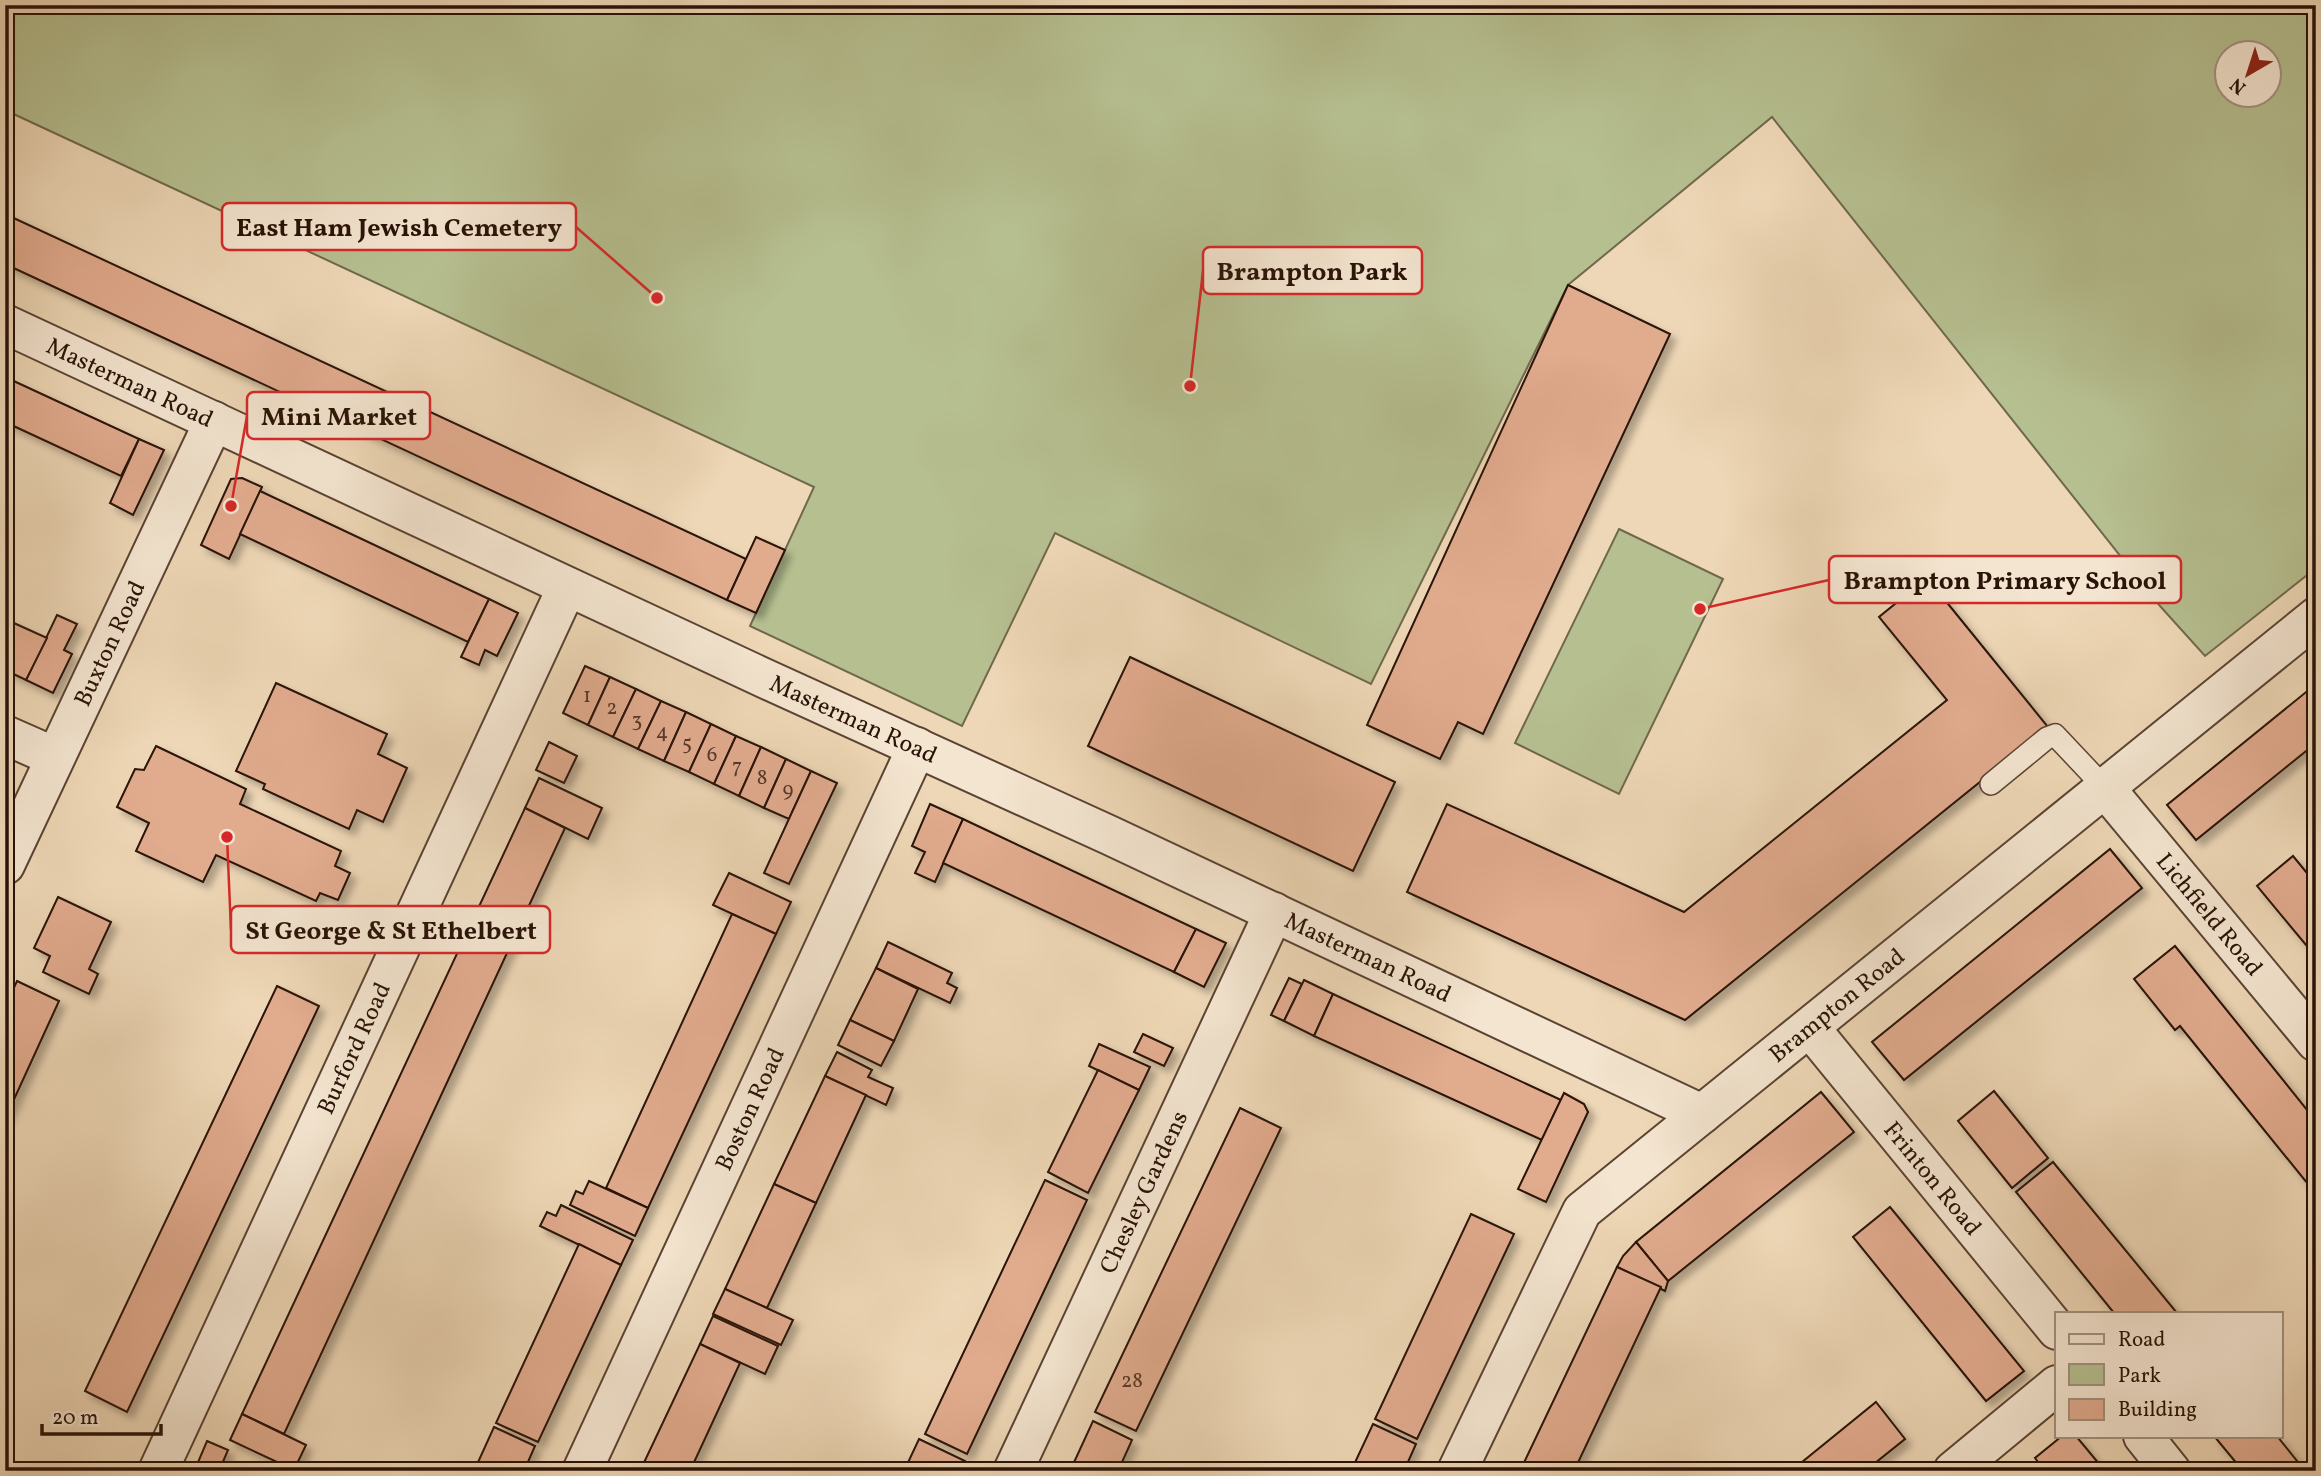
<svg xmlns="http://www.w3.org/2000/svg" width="2321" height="1476" viewBox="0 0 2321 1476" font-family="Vollkorn,serif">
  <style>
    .green { fill: #b6bf90; stroke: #70684c; stroke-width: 2; fill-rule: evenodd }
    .building { fill: #e1ab8e; stroke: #291207; stroke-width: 2; filter: url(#shadow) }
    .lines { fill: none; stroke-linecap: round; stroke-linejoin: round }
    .service-casing { stroke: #5a4333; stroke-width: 24 }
    .minor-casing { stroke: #5a4333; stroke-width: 42 }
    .service { stroke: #f4e5d0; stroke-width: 21 }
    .minor { stroke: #f4e5d0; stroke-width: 38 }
    .labels { text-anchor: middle; stroke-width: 7; stroke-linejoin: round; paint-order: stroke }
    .number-label { font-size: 21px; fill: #573829 }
    .street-label { font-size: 24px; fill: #291207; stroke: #f4e5d0 }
    .leader { fill: none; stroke: #d62828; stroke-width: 2.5 }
    .callout-dot { fill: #d62828; stroke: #f4e5d0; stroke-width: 2.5 }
    .callout { fill: #f4e5d0; stroke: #d62828; stroke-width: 2.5 }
    .callout-label { font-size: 26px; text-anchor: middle; font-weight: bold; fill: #291207 }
  </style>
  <defs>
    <filter id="shadow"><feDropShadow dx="6" dy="6" stdDeviation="3.5" flood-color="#0004"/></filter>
  </defs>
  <rect width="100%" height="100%" fill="#eed7b6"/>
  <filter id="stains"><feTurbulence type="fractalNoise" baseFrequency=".00286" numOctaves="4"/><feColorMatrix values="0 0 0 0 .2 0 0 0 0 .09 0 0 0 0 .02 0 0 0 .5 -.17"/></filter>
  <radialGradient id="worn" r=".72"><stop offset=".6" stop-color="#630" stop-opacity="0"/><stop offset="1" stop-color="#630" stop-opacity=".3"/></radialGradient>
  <!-- green -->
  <g class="green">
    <path d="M5,5H2316V568L2205,656L2160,606L1772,117L1568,285L1371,684L1055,533L962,726L750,626L814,487L5,110ZM2226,52H2268V94H2226Z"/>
    <path d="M1619,529L1723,579L1619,794L1515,743Z"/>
  </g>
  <!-- building -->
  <g class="building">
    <path d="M5,214L746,559L727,600L5,264Z"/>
    <path d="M1568,285L1670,334L1483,734L1458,722L1440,759L1367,725Z"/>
    <path d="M5,377L139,439L121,476L5,422Z"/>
    <path d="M139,439L164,450L133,515L110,503Z"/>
    <path d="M242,478L262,487L229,559L201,545L231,479Z"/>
    <path d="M260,491L489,599L468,642L240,534Z"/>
    <path d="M756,537L785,550L756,613L727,600Z"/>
    <path d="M1927,578L2048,727L1685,1020L1407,892L1447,804L1684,912L1947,700L1879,617Z"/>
    <path d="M489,599L518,613L497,656L485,650L479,665L461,657Z"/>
    <path d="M57,615L77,624L64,650L72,654L53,693L26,680Z"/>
    <path d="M5,619L47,638L26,680L5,670Z"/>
    <path d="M1130,657L1395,782L1353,871L1088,746Z"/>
    <path d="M585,666L610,677L588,725L563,713Z"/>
    <path d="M610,677L636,689L613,737L588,725Z"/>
    <path d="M276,683L387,734L378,754L407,768L383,822L357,810L349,829L263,789L265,784L236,771Z"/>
    <path d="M2316,684V743L2196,840L2167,805Z"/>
    <path d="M636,689L661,701L638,749L613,737Z"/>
    <path d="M661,701L686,712L664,761L638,749Z"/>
    <path d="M686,712L711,724L689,772L664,761Z"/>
    <path d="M711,724L736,736L714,784L689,772Z"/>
    <path d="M736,736L761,747L739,796L714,784Z"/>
    <path d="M549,742L577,756L564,783L536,770Z"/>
    <path d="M156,746L246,789L240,804L341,851L335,866L350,873L338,900L320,893L316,901L216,855L203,882L136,851L149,823L117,807L135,769L144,770Z"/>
    <path d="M761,747L786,759L764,808L739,796Z"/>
    <path d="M786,759L811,771L789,819L764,808Z"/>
    <path d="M811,771L837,783L789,884L764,873Z"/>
    <path d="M539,778L602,808L588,839L525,808Z"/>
    <path d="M930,804L963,819L935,882L915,873L925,852L912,846Z"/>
    <path d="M525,808L565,828L284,1434L242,1414Z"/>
    <path d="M963,819L1196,929L1174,972L943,863Z"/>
    <path d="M2110,849L2142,888L1904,1080L1872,1042Z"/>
    <path d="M2293,856L2316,884V957L2257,886Z"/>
    <path d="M729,873L791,902L776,934L713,905Z"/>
    <path d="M58,897L111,922L89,969L98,974L89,994L43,972L50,956L34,948Z"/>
    <path d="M732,914L776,934L648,1208L606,1188Z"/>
    <path d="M1196,929L1226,943L1204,987L1174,972Z"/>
    <path d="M888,942L952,973L947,983L957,988L950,1003L876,968Z"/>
    <path d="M2175,946L2316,1121V1194L2180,1026L2175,1030L2134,979Z"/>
    <path d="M876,968L918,989L894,1041L850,1020Z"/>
    <path d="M1289,978L1302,984L1284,1021L1271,1015Z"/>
    <path d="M1304,980L1333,994L1314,1036L1284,1021Z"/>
    <path d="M17,981L59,1001L5,1119V1007Z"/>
    <path d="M277,986L319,1006L127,1412L85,1391Z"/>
    <path d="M1333,994L1561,1100L1542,1140L1314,1036Z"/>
    <path d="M850,1020L894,1041L881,1066L838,1045Z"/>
    <path d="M1143,1034L1173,1048L1164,1066L1134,1052Z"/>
    <path d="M1099,1044L1150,1067L1139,1090L1089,1066Z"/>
    <path d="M837,1052L872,1070L868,1077L893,1088L886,1105L825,1076Z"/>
    <path d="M1098,1070L1139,1090L1088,1193L1048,1172Z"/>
    <path d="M825,1076L866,1095L816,1203L774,1184Z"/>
    <path d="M1994,1091L2048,1158L2012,1188L1958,1121Z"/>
    <path d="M1821,1092L1854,1132L1668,1281L1636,1242Z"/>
    <path d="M1564,1093L1584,1104L1588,1112L1546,1202L1518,1189Z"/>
    <path d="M1240,1108L1281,1128L1136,1431L1095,1412Z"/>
    <path d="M2053,1162L2177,1313H2114L2016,1192Z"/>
    <path d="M1045,1180L1087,1200L967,1454L925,1434Z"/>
    <path d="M589,1181L648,1208L635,1236L570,1205L576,1191L583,1194Z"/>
    <path d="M774,1184L816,1203L767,1308L725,1289Z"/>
    <path d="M561,1205L633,1240L621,1265L540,1226L547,1212L556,1216Z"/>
    <path d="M1890,1207L2024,1371L1986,1401L1853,1237Z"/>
    <path d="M1471,1214L1514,1234L1417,1439L1375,1419Z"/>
    <path d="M1636,1242L1668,1281L1665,1291L1617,1267L1623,1256Z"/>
    <path d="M579,1244L621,1265L538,1442L496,1423Z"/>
    <path d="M1617,1267L1661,1287L1574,1471H1520Z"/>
    <path d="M725,1289L793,1320L781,1345L713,1314Z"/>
    <path d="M713,1316L778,1346L765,1374L700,1344Z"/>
    <path d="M700,1344L740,1363L690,1471H640Z"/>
    <path d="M1876,1402L1905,1439L1865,1471H1791Z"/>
    <path d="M242,1414L306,1445L294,1470L230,1440Z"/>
    <path d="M1093,1421L1132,1440L1118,1471H1070Z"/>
    <path d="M1373,1424L1416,1444L1404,1471H1351Z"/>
    <path d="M494,1427L535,1446L524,1471H474Z"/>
    <path d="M2062,1436H2076L2105,1471H2045L2035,1458Z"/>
    <path d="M2214,1436H2277L2305,1471H2243Z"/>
    <path d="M919,1439L965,1461L961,1471H904Z"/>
    <path d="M207,1441L228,1450L219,1471H205L196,1467Z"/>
  </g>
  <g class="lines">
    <defs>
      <path id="service" d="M1991,784L2047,738L2055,735L2105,788"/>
      <g id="minor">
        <path id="s1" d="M5,324L766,679L1109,835L1702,1114"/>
        <path d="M5,735L55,757"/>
        <path id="s2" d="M2105,788L2316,1042"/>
        <path id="s3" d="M5,865L214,421"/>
        <path id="s4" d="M1810,1028L2057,1330"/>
        <path d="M2143,1436L2171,1471"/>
        <path id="s5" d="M158,1471L567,587"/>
        <path id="s6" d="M582,1471L917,747"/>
        <path id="s7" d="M1013,1471L1274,912"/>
        <path id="s8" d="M1457,1471L1582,1211L2316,617"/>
        <path d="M1953,1471L2057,1385"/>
      </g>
    </defs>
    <!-- service casing -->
    <use href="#service" class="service-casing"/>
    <!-- minor casing -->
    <use href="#minor" class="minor-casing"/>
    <!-- service -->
    <use href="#service" class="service"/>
    <!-- minor -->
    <use href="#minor" class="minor"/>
  </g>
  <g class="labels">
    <!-- number labels -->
    <g class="number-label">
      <text x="587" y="702">1</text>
      <text x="612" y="714">2</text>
      <text x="637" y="726">3</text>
      <text x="662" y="738">4</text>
      <text x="687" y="749">5</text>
      <text x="712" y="761">6</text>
      <text x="737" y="773">7</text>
      <text x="762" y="784">8</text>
      <text x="788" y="796">9</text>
      <text x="1132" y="1387">28</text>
    </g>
    <!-- street labels -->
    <g class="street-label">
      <text dy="8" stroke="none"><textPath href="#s1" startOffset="138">Masterman Road</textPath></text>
      <text dy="8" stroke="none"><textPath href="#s3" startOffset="245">Buxton Road</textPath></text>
      <text dy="8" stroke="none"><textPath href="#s1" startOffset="936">Masterman Road</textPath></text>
      <text dy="8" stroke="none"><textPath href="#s2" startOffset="164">Lichfield Road</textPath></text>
      <text dy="8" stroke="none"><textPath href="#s1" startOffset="1503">Masterman Road</textPath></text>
      <text dy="8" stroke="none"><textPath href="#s8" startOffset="616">Brampton Road</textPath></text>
      <text dy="8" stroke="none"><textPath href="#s5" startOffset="466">Burford Road</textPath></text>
      <text dy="8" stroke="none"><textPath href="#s6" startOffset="399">Boston Road</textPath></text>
      <text dy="8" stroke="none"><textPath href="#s4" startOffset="194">Frinton Road</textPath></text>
      <text dy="8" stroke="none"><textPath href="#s7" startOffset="308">Chesley Gardens</textPath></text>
    </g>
  </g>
  <!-- callouts -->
  <path class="leader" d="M657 298L576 227M1190 386L1203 271M231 506L247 416M1700 609L1829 580M227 837L231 930"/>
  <g class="callout-dot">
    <circle cx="657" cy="298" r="7"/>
    <circle cx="1190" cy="386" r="7"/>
    <circle cx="231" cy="506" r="7"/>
    <circle cx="1700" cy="609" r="7"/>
    <circle cx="227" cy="837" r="7"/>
  </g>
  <g class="callout">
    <rect x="222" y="203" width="354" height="47" rx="7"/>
    <rect x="1203" y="247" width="219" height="47" rx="7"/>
    <rect x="247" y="392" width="183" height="47" rx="7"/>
    <rect x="1829" y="556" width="352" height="47" rx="7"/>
    <rect x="231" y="906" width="319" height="47" rx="7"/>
  </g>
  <g class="callout-label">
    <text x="399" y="236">East Ham Jewish Cemetery</text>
    <text x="1312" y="280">Brampton Park</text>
    <text x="339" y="425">Mini Market</text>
    <text x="2005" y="589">Brampton Primary School</text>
    <text x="391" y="939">St George &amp; St Ethelbert</text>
  </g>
  <!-- margin -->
  <rect width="2321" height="1476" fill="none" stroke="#eed7b6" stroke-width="28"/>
  <rect x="7" y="7" width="2307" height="1462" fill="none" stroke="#291207" stroke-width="3.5"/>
  <rect x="14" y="14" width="2293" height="1448" fill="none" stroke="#291207" stroke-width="2"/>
  <!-- legend -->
  <rect x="2055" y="1312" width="228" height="126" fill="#f4e5d0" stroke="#a39180" stroke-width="2"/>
  <rect x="2069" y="1334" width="35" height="10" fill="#f4e5d0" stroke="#a39180" stroke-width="2"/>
  <text x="2118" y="1346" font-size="21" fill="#291207">Road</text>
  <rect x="2069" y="1364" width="35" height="21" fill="#b6bf90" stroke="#a39180" stroke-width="2"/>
  <text x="2118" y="1382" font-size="21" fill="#291207">Park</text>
  <rect x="2069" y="1399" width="35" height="21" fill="#e1ab8e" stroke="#a39180" stroke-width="2"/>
  <text x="2118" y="1416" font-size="21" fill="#291207">Building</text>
  <!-- north arrow -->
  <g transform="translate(2248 74) rotate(219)"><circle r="33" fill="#f4e5d0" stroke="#a39180" stroke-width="2"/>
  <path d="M0-5L12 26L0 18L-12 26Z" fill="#8f2418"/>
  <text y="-10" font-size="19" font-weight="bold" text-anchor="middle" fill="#291207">N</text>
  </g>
  <!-- scale -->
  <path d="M42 1424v10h119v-10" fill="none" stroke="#291207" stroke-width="3.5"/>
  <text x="52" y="1424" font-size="21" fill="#291207" stroke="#f4e5d0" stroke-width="5" paint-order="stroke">20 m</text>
  <rect width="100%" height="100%" filter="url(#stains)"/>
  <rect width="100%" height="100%" fill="url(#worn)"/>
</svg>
